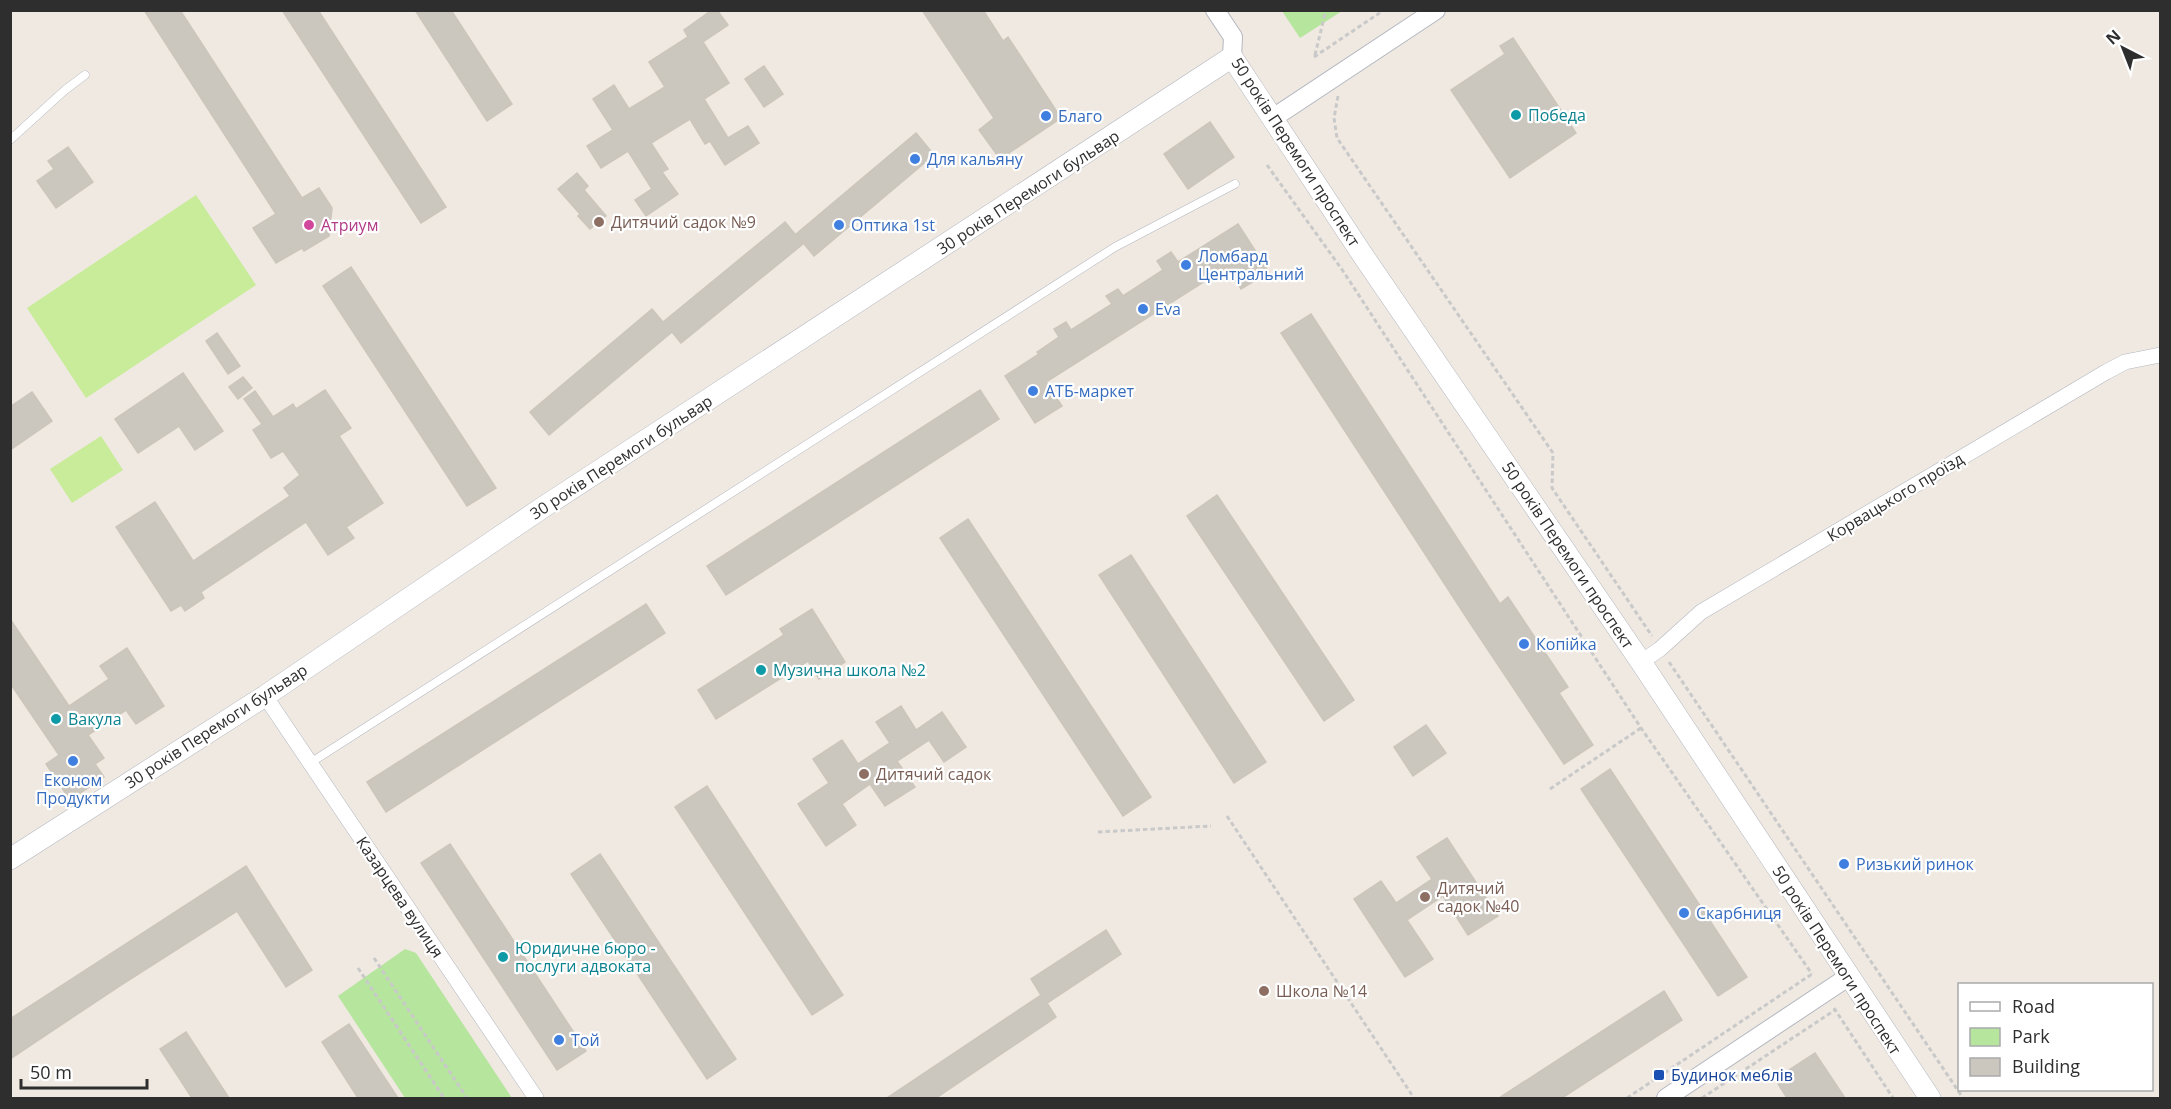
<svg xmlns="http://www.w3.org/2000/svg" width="2171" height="1109" viewBox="0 0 2171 1109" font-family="'Open Sans',sans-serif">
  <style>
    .green { fill: #b6e59e }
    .pitch { fill: #c9ec9a }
    .building { fill: #cbc7bf; stroke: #cbc5ba; stroke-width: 1.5 }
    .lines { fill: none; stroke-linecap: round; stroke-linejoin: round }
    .service-casing { stroke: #b4b7c1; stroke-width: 9 }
    .minor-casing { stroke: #b4b7c1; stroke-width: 16 }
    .tertiary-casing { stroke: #b4b7c1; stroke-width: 20 }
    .secondary-casing { stroke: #b4b7c1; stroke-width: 22 }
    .path { stroke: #c9c9c9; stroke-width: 3; stroke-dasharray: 4.5 3; stroke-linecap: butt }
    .service { stroke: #fff; stroke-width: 8 }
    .minor { stroke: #fff; stroke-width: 15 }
    .tertiary { stroke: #fff; stroke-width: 18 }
    .secondary { stroke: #fff; stroke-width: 21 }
    .culture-dot { fill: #0f9aa8; stroke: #fff; stroke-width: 2 }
    .shop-dot { fill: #3f7fe0; stroke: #fff; stroke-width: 2 }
    .education-dot { fill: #8d6e63; stroke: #fff; stroke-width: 2 }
    .hotel-dot { fill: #d1479c; stroke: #fff; stroke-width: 2 }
    .transit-dot { fill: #1a4fb4; stroke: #fff; stroke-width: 2 }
    .labels { text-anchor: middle; stroke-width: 4.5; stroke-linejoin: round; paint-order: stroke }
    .culture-label { font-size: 16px; fill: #0d838f; stroke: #fff; text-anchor: start }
    .shop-label { font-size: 16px; fill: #366cbe; stroke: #fff; text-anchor: start }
    .street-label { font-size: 16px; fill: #2e2e2e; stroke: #fff }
    .education-label { font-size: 16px; fill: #785e54; stroke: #fff; text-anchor: start }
    .hotel-label { font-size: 16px; fill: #b23c85; stroke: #fff; text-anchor: start }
    .transit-label { font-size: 16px; fill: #164399; stroke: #fff; text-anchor: start }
  </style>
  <rect width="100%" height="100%" fill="#efe9e1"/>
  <!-- green -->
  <g class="green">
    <path d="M1282,11H1342L1300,38Z"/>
    <path d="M405,949L416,953L512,1098H405L338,996Z"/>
  </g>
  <!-- pitch -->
  <g class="pitch">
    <path d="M196,195L256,285L86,398L27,308Z"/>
    <path d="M101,436L123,470L72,503L50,469Z"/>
  </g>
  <!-- building -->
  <g class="building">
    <path d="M144,10H180L302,198L319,188L332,208L329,236L304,251L302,248L276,263L253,228L276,214Z"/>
    <path d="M282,10H318L446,207L421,223Z"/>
    <path d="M415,10H451L512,104L487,121Z"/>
    <path d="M712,10H717L728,25L703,42L729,83L704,99L728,138L748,126L759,143L725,165L710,141L705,144L690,119L651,143L668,169L662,172L678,194L646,216L635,200L652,189L628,151L601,168L587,146L613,130L593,99L614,85L629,109L665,87L649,62L688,37L684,30Z"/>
    <path d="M922,10H983L1003,41L1008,37L1061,118L1000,159L979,130L994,118Z"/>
    <path d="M1513,38L1576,133L1510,178L1451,90L1505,54L1500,46Z"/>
    <path d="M764,66L783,94L764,107L745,79Z"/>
    <path d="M1210,122L1234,157L1188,189L1164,154Z"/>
    <path d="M916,133L934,155L814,256L796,234Z"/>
    <path d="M68,147L93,182L56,208L37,181L54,169L48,161Z"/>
    <path d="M577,173L588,186L584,190L606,216L590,229L578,216L580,214L558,189Z"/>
    <path d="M785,222L803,244L681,343L672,332L549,435L530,412L652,309L663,322Z"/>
    <path d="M1238,224L1269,272L1241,289L1227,267L1046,382L1062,406L1035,423L1005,376L1039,354L1037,352L1059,337L1054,329L1066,322L1071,330L1112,304L1106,296L1118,289L1123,296L1163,270L1157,261L1171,252L1178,262Z"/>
    <path d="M351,267L496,488L467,506L323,286Z"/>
    <path d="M1311,314L1500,604L1508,597L1568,687L1559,693L1593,745L1564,764L1470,623L1281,333Z"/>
    <path d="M217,333L240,366L228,374L206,341Z"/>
    <path d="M183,373L223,431L195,450L179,426L138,453L115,419Z"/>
    <path d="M243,377L252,388L238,399L229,387Z"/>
    <path d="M325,390L351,428L339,436L383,503L346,527L354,538L328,555L306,522L201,592L204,598L185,611L181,605L171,611L116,527L155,502L193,561L290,496L284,488L300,475L283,451L271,458L253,430L262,424L244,399L255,391L273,417L293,404L296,409Z"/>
    <path d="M980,390L999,419L726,595L707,566Z"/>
    <path d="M32,392L52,421L10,450V407Z"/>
    <path d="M1217,495L1354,700L1324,721L1187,516Z"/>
    <path d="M968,519L1151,797L1123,816L940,538Z"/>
    <path d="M1131,555L1266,762L1234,783L1099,575Z"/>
    <path d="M646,604L665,633L386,812L367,782Z"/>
    <path d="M812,609L845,662L819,679L808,661L716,719L698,690L784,635L780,629Z"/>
    <path d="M10,619L69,706L109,679L100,666L127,648L164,706L136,724L126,710L88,735L104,758L95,764L104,777L70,800L46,764L59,755L10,683Z"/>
    <path d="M901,706L916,730L942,712L966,747L944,762L929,740L897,761L915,787L885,806L870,784L842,804L856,825L826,846L798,804L829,783L813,759L842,740L858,764L890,743L876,722Z"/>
    <path d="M1426,725L1446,753L1413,776L1394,747Z"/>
    <path d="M1610,769L1747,977L1718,996L1581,789Z"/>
    <path d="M707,786L843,995L812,1015L675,807Z"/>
    <path d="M1447,838L1498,916L1468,935L1443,896L1407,920L1433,959L1405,977L1354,899L1381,881L1396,903L1432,879L1417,857Z"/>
    <path d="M450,844L586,1051L557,1070L421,863Z"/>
    <path d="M600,854L736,1059L707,1079L571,874Z"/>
    <path d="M246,866L312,970L286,987L237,911L121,985L10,1059V1019Z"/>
    <path d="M1106,930L1121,954L1047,1003L1056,1017L936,1098H887L1041,995L1031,979Z"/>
    <path d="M1664,991L1682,1020L1562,1098H1499Z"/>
    <path d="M349,1024L398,1098H358L322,1042Z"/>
    <path d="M186,1032L229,1098H192L160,1049Z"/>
    <path d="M1815,1053L1845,1098H1787L1775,1079Z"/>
  </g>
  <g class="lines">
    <defs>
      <g id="service">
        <path d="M10,140L65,90L85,75"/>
        <path d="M310,763L1115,247L1235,184"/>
      </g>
      <g id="minor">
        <path d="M1641,662L1660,649L1701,612L2106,372L2125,362L2160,355"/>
        <path d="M265,696L536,1098"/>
      </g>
      <g id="tertiary">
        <path d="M1215,10L1233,37L1232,57"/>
        <path d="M1273,118L1436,10"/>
        <path d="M1666,1098L1848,977"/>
      </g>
      <path id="secondary" d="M10,859L265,696L542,508L1232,57L1364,257L1641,662L1930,1098"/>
    </defs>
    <!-- service casing -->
    <use href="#service" class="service-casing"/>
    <!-- minor casing -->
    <use href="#minor" class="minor-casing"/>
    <!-- tertiary casing -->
    <use href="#tertiary" class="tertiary-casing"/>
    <!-- secondary casing -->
    <use href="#secondary" class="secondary-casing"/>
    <!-- path -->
    <g class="path">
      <path d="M1315,55L1326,10"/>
      <path d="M1314,57L1384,10"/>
      <path d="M1338,96L1334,118L1337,138L1553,453L1552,488L1652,636"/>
      <path d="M1267,165L1343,271L1641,728L1812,974"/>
      <path d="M1669,662L1963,1098"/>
      <path d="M1550,789L1641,728"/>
      <path d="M1227,816L1414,1098"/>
      <path d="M1098,832L1211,826"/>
      <path d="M374,958L467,1098"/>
      <path d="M358,968L444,1098"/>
      <path d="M1834,1008L1893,1098"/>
      <path d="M1627,1098L1812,974"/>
      <path d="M1702,1098L1835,1010"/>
    </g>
    <!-- service -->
    <use href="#service" class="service"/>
    <!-- minor -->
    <use href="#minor" class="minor"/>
    <!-- tertiary -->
    <use href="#tertiary" class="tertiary"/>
    <!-- secondary -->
    <use href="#secondary" class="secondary"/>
  </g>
  <!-- markers -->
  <g class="culture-dot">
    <circle cx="1516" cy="115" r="6"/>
    <circle cx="761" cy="670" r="6"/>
    <circle cx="56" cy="719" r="6"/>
    <circle cx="503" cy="957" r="6"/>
  </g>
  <g class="shop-dot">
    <circle cx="1046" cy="116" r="6"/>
    <circle cx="915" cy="159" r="6"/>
    <circle cx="839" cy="225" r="6"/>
    <circle cx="1186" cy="265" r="6"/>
    <circle cx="1143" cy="309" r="6"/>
    <circle cx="1033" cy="391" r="6"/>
    <circle cx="1524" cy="644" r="6"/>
    <circle cx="73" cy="761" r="6"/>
    <circle cx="1844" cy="864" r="6"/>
    <circle cx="1684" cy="913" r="6"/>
    <circle cx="559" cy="1040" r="6"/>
  </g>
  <g class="education-dot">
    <circle cx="599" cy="222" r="6"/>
    <circle cx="864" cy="774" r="6"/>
    <circle cx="1425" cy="897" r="6"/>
    <circle cx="1264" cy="991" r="6"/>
  </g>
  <circle class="hotel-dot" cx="309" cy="225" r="6"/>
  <rect class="transit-dot" x="1653" y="1069" width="12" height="12" rx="3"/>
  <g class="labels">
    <!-- culture labels -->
    <g class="culture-label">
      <text x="1528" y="121">Победа</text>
      <text x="773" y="676">Музична школа №2</text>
      <text x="68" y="725">Вакула</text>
      <text x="515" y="954">Юридичне бюро -<tspan x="515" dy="18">послуги адвоката</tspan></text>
    </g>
    <!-- shop labels -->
    <g class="shop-label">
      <text x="1058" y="122">Благо</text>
      <text x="927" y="165">Для кальяну</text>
      <text x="851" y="231">Оптика 1st</text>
      <text x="1198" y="262">Ломбард<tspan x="1198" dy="18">Центральний</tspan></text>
      <text x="1155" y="315">Eva</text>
      <text x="1045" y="397">АТБ-маркет</text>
      <text x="1536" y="650">Копійка</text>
      <text x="73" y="786" text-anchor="middle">Економ<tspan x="73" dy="18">Продукти</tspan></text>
      <text x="1856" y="870">Ризький ринок</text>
      <text x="1696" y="919">Скарбниця</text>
      <text x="571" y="1046">Той</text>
    </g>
    <!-- street labels -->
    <g class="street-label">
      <text transform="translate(1296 152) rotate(57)" y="6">50 років Перемоги проспект</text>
      <text transform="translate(1028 192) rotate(-33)" y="6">30 років Перемоги бульвар</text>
      <text transform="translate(621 457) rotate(-33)" y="6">30 років Перемоги бульвар</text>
      <text transform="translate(1895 497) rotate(-31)" y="6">Корвацького проїзд</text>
      <text transform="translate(1568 555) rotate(56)" y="6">50 років Перемоги проспект</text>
      <text transform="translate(216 726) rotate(-33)" y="6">30 років Перемоги бульвар</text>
      <text transform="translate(400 897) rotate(56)" y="6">Казарцева вулиця</text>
      <text transform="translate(1837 960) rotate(57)" y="6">50 років Перемоги проспект</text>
    </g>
    <!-- education labels -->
    <g class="education-label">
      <text x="611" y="228">Дитячий садок №9</text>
      <text x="876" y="780">Дитячий садок</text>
      <text x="1437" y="894">Дитячий<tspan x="1437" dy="18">садок №40</tspan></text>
      <text x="1276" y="997">Школа №14</text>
    </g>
    <!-- hotel labels -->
    <g class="hotel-label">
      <text x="321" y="231">Атриум</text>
    </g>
    <!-- transit labels -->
    <g class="transit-label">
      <text x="1671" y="1081">Будинок меблів</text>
    </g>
  </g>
  <!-- border -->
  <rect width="2171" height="1109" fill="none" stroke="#2e2e2e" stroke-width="24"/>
  <!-- legend -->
  <rect x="1958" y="983" width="195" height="108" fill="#ffffff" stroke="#ababab" stroke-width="1.5"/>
  <rect x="1970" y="1002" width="30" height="9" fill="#ffffff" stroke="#ababab" stroke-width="1.5"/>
  <text x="2012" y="1013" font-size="18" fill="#2e2e2e">Road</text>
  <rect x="1970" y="1028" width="30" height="18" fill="#b6e59e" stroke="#ababab" stroke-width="1.5"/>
  <text x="2012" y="1043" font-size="18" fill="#2e2e2e">Park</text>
  <rect x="1970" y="1058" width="30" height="18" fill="#cbc7bf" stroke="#ababab" stroke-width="1.5"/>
  <text x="2012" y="1073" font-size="18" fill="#2e2e2e">Building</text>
  <!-- north arrow -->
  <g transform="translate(2123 48) rotate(318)" stroke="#ffffff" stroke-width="4.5" paint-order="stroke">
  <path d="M0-4.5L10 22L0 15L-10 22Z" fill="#2e2e2e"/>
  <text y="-9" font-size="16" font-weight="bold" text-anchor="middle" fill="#2e2e2e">N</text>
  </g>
  <!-- scale -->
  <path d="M21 1079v9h126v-9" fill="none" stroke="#2e2e2e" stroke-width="3"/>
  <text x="30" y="1079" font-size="18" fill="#2e2e2e" stroke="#ffffff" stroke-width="4.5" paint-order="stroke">50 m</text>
</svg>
